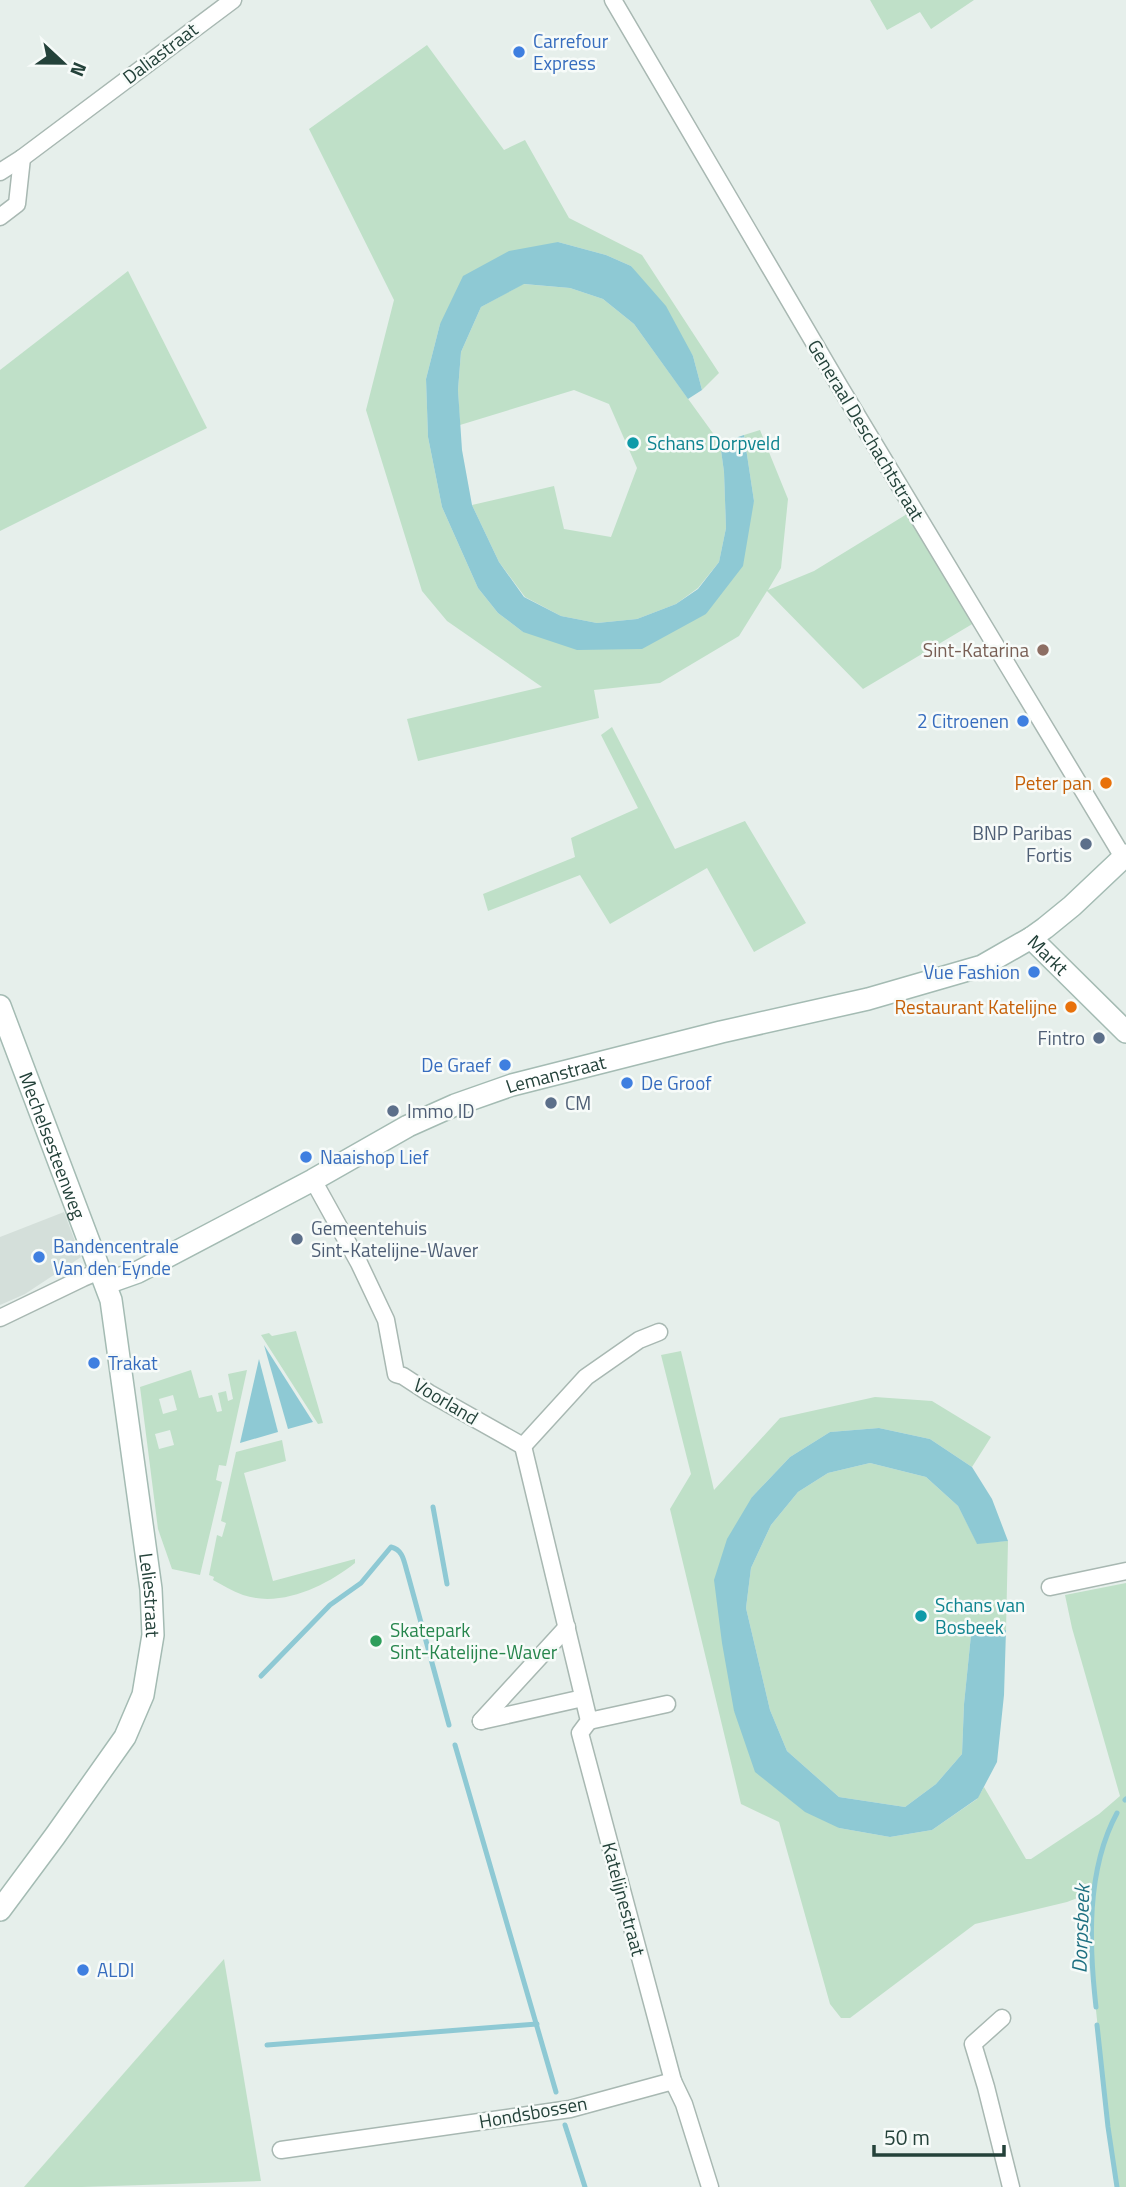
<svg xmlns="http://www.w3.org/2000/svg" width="1126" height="2187" viewBox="0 0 1126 2187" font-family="'Titillium Web',sans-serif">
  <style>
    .built { fill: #d4dfda }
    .green { fill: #bfe0c8; fill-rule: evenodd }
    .water { fill: #8ec9d4 }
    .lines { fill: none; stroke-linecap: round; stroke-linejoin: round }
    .stream { stroke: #8ec9d4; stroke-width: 5 }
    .street-casing { stroke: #a8b8b2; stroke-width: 19 }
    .secondary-casing { stroke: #a4bbb3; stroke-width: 24 }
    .street { stroke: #fff; stroke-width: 16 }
    .secondary { stroke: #fff; stroke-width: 21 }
    .shop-dot { fill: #3f7fe0; stroke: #f7fbf9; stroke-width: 2.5 }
    .culture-dot { fill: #0f9aa8; stroke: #f7fbf9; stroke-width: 2.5 }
    .education-dot { fill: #8d6e63; stroke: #f7fbf9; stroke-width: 2.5 }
    .food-dot { fill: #e8710a; stroke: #f7fbf9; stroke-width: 2.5 }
    .service-dot { fill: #5c6f8a; stroke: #f7fbf9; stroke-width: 2.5 }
    .leisure-dot { fill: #2e9e5b; stroke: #f7fbf9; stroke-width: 2.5 }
    .labels { text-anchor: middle; stroke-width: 5; stroke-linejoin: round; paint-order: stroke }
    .shop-label { font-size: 19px; fill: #366cbe; stroke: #f7fbf9; text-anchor: start }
    .street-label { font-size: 19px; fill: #24423a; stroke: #f7fbf9 }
    .culture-label { font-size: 19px; fill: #0d838f; stroke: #f7fbf9; text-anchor: start }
    .education-label { font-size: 19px; fill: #785e54; stroke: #f7fbf9; text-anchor: end }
    .food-label { font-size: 19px; fill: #c56008; stroke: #f7fbf9; text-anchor: end }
    .service-label { font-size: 19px; fill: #4e5e75; stroke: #f7fbf9; text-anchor: start }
    .leisure-label { font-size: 19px; fill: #27864d; stroke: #f7fbf9; text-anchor: start }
    .water-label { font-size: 21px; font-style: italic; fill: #1c6f80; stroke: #f7fbf9 }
  </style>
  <rect width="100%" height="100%" fill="#e6efeb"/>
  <!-- built -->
  <path class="built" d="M64,1212L81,1257L25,1294L0,1305V1237Z"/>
  <!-- green -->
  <g class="green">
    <path d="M870,0H974L931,29L920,12L887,30Z"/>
    <path d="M427,45L504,150L525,140L569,218L642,255L719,373L702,390L693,356L631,266L606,255L558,242L440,324L426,379L428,437L442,507L478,588L498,613L523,632L706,614L754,501L744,435L760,430L788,499L781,568L768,590L814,571L907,514L974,623L863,689L767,591L739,636L660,683L594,690L599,718L418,761L407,719L542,687L447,621L422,591L366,410L394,300L309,129Z"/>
    <path d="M128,271L207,428L0,531V370Z"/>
    <path d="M523,284L570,288L603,299L634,324L720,443L724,472L726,528L719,562L698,588L676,604L637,619L597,623L561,616L525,597L499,562L472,505L554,486L564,529L611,537L637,468L609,404L574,390L460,425L458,390L461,352L481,307Z"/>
    <path d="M612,727L675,849L745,821L806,923L754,952L707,868L610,924L580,875L488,911L483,894L575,857L571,838L638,808L601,735Z"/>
    <path d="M296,1331L323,1423L318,1424L261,1335L269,1333L272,1336Z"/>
    <path d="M681,1351L714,1490L780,1418L875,1397L932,1401L991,1437L972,1467L930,1439L879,1428L830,1432L790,1457L752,1497L734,1711L839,1828L890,1837L932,1830L977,1799L984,1787L1026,1859H1031L1099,1814L1120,1796L1072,1628L1065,1595L1126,1583V2187H1117L1108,2127L1092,1971L1093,1892L1067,1902L975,1924L850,2018H841L830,2004L779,1822L741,1804L670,1509L691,1474L661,1355Z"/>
    <path d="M191,1370L199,1398L212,1395L217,1412L222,1411L218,1393L226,1391L228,1401L233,1399L228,1374L247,1370L226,1466L219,1465L216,1480L222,1482L200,1575L172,1569L158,1529L140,1387ZM173,1395L177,1410L163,1414L159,1399ZM170,1430L174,1445L159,1449L155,1434Z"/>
    <path d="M282,1440L286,1461L244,1473L273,1581L355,1559V1563C326,1586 281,1608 243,1595C232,1591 223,1585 213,1580L214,1577L209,1575L217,1535L222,1537L226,1523L221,1521L236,1452Z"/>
    <path d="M870,1463L926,1477L958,1506L977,1543L1008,1541L1006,1630L971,1635L964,1704L962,1754L936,1784L905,1807L839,1797L787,1751L770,1710L746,1608L751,1568L771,1525L798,1492L828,1473Z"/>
    <path d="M224,1959L261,2181L82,2187H24Z"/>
  </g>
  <!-- water -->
  <g class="water">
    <path d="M558,242L606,255L631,266L666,306L693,356L702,390L688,399L634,324L603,299L570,288L524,284L481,307L461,352L458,390L462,450L472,505L499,562L524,597L561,616L597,623L637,619L676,604L698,589L719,562L726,528L724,472L720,443L744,435L754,501L743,566L706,614L642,649L577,650L523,632L498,613L478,588L442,507L428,437L426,379L440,324L463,276L509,251Z"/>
    <path d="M264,1345L313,1422L288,1429Z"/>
    <path d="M259,1359L278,1432L240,1443Z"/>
    <path d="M879,1428L930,1439L972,1467L992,1499L1008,1541L977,1544L958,1506L926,1477L870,1463L828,1473L798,1492L771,1525L751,1568L746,1608L770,1710L787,1751L839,1797L905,1807L936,1784L962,1754L964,1704L971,1635L1006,1630L1004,1695L997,1762L978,1798L932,1830L890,1837L839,1828L805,1812L755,1772L734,1711L722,1643L714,1580L727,1539L752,1497L790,1457L830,1432Z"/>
  </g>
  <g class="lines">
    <!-- stream -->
    <g class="stream">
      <path d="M433,1507L447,1584"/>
      <path d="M261,1676L330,1605L361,1583L391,1547C404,1550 404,1563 408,1575L449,1725"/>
      <path d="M455,1745L556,2092"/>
      <path d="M1125,1800L1126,1799"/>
      <path d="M1096,2007C1089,1945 1086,1870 1117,1813"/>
      <path d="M1097,2025L1108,2127L1117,2187"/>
      <path d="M267,2045L537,2024"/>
      <path d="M565,2125L585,2187"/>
    </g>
    <defs>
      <g id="street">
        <path d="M613,0L840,387L1123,857"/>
        <path d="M0,172L22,158L233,0"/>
        <path d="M0,217L17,204L22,158"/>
        <path d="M313,1180L359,1263L386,1320L396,1374L403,1376L429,1393L523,1446L586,1377L639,1340L659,1332"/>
        <path d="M0,1318L83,1278L102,1270"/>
        <path d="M523,1446L589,1721L580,1733L673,2081"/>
        <path d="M1050,1587L1126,1571"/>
        <path d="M481,1721L567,1627"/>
        <path d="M481,1721L583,1698"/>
        <path d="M589,1721L667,1704"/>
        <path d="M1002,2018L973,2044L986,2087L1011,2187"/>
        <path d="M281,2150L570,2109L673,2081L684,2104L710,2187"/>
      </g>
      <g id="secondary">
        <path id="s1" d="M1031,938L1126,1032"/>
        <path id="s2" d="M0,1006L111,1300L151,1589L153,1635L143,1695L125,1737L55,1836L0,1910"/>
        <path id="s3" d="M107,1283L138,1272L313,1180L408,1126L455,1105L512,1085L721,1032L868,999L982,966L1031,938L1045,928L1072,906L1126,855"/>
      </g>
    </defs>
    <!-- street casing -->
    <use href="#street" class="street-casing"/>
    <!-- secondary casing -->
    <use href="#secondary" class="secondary-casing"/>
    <!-- street -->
    <use href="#street" class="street"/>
    <!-- secondary -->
    <use href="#secondary" class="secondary"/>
  </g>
  <!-- markers -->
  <g class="shop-dot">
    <circle cx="519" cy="52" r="7"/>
    <circle cx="1023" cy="721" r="7"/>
    <circle cx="1034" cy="972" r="7"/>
    <circle cx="505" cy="1065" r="7"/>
    <circle cx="627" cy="1083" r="7"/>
    <circle cx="306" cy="1157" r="7"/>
    <circle cx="39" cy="1257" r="7"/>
    <circle cx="94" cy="1363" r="7"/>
    <circle cx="83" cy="1970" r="7"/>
  </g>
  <g class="culture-dot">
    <circle cx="633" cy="443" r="7"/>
    <circle cx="921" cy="1616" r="7"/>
  </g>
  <circle class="education-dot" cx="1043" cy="650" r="7"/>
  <g class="food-dot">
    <circle cx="1106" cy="783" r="7"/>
    <circle cx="1071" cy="1007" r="7"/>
  </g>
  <g class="service-dot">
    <circle cx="1086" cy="844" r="7"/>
    <circle cx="1099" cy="1038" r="7"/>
    <circle cx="551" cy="1103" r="7"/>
    <circle cx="393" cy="1111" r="7"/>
    <circle cx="297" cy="1239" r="7"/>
  </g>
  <circle class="leisure-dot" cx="376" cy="1641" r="7"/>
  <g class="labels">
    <!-- shop labels -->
    <g class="shop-label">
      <text x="533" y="48">Carrefour<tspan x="533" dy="22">Express</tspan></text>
      <text x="1009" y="728" text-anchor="end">2 Citroenen</text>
      <text x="1020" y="979" text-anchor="end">Vue Fashion</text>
      <text x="491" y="1072" text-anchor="end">De Graef</text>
      <text x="641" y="1090">De Groof</text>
      <text x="320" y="1164">Naaishop Lief</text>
      <text x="53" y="1253">Bandencentrale<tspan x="53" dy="22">Van den Eynde</tspan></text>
      <text x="108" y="1370">Trakat</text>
      <text x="97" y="1977">ALDI</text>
    </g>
    <!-- street labels -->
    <g class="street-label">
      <text transform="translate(160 53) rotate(-37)" y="7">Daliastraat</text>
      <text transform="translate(866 430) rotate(59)" y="7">Generaal Deschachtstraat</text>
      <text dy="7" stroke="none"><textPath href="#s1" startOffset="24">Markt</textPath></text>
      <text dy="7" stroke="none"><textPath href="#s3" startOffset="497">Lemanstraat</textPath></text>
      <text dy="7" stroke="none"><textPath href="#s2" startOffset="149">Mechelsesteenweg</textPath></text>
      <text transform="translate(446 1401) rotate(31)" y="7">Voorland</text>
      <text dy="7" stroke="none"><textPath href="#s2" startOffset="612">Leliestraat</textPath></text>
      <text transform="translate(624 1899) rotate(75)" y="7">Katelijnestraat</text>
      <text transform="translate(533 2112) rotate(-10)" y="7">Hondsbossen</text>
    </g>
    <!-- culture labels -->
    <g class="culture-label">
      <text x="647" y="450">Schans Dorpveld</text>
      <text x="935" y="1612">Schans van<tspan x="935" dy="22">Bosbeek</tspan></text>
    </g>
    <!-- education labels -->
    <g class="education-label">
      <text x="1029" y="657">Sint-Katarina</text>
    </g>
    <!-- food labels -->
    <g class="food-label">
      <text x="1092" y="790">Peter pan</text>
      <text x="1057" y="1014">Restaurant Katelijne</text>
    </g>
    <!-- service labels -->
    <g class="service-label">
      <text x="1072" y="840" text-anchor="end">BNP Paribas<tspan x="1072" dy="22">Fortis</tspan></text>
      <text x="1085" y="1045" text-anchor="end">Fintro</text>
      <text x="565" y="1110">CM</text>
      <text x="407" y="1118">Immo ID</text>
      <text x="311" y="1235">Gemeentehuis<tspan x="311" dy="22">Sint-Katelijne-Waver</tspan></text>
    </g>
    <!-- leisure labels -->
    <g class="leisure-label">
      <text x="390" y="1637">Skatepark<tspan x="390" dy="22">Sint-Katelijne-Waver</tspan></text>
    </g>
    <!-- water labels -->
    <g class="water-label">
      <text transform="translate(1081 1929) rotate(-88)" y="7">Dorpsbeek</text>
    </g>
  </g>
  <!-- north arrow -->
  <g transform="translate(63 63) rotate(112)" stroke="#f7fbf9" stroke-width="5" paint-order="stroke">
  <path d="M0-5L12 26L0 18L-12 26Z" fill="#24423a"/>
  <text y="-10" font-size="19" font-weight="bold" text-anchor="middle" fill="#24423a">N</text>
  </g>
  <!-- scale -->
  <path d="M874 2145v10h130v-10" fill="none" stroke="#24423a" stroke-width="3.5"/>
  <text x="884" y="2145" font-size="21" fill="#24423a" stroke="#f7fbf9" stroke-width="5" paint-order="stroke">50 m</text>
</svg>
